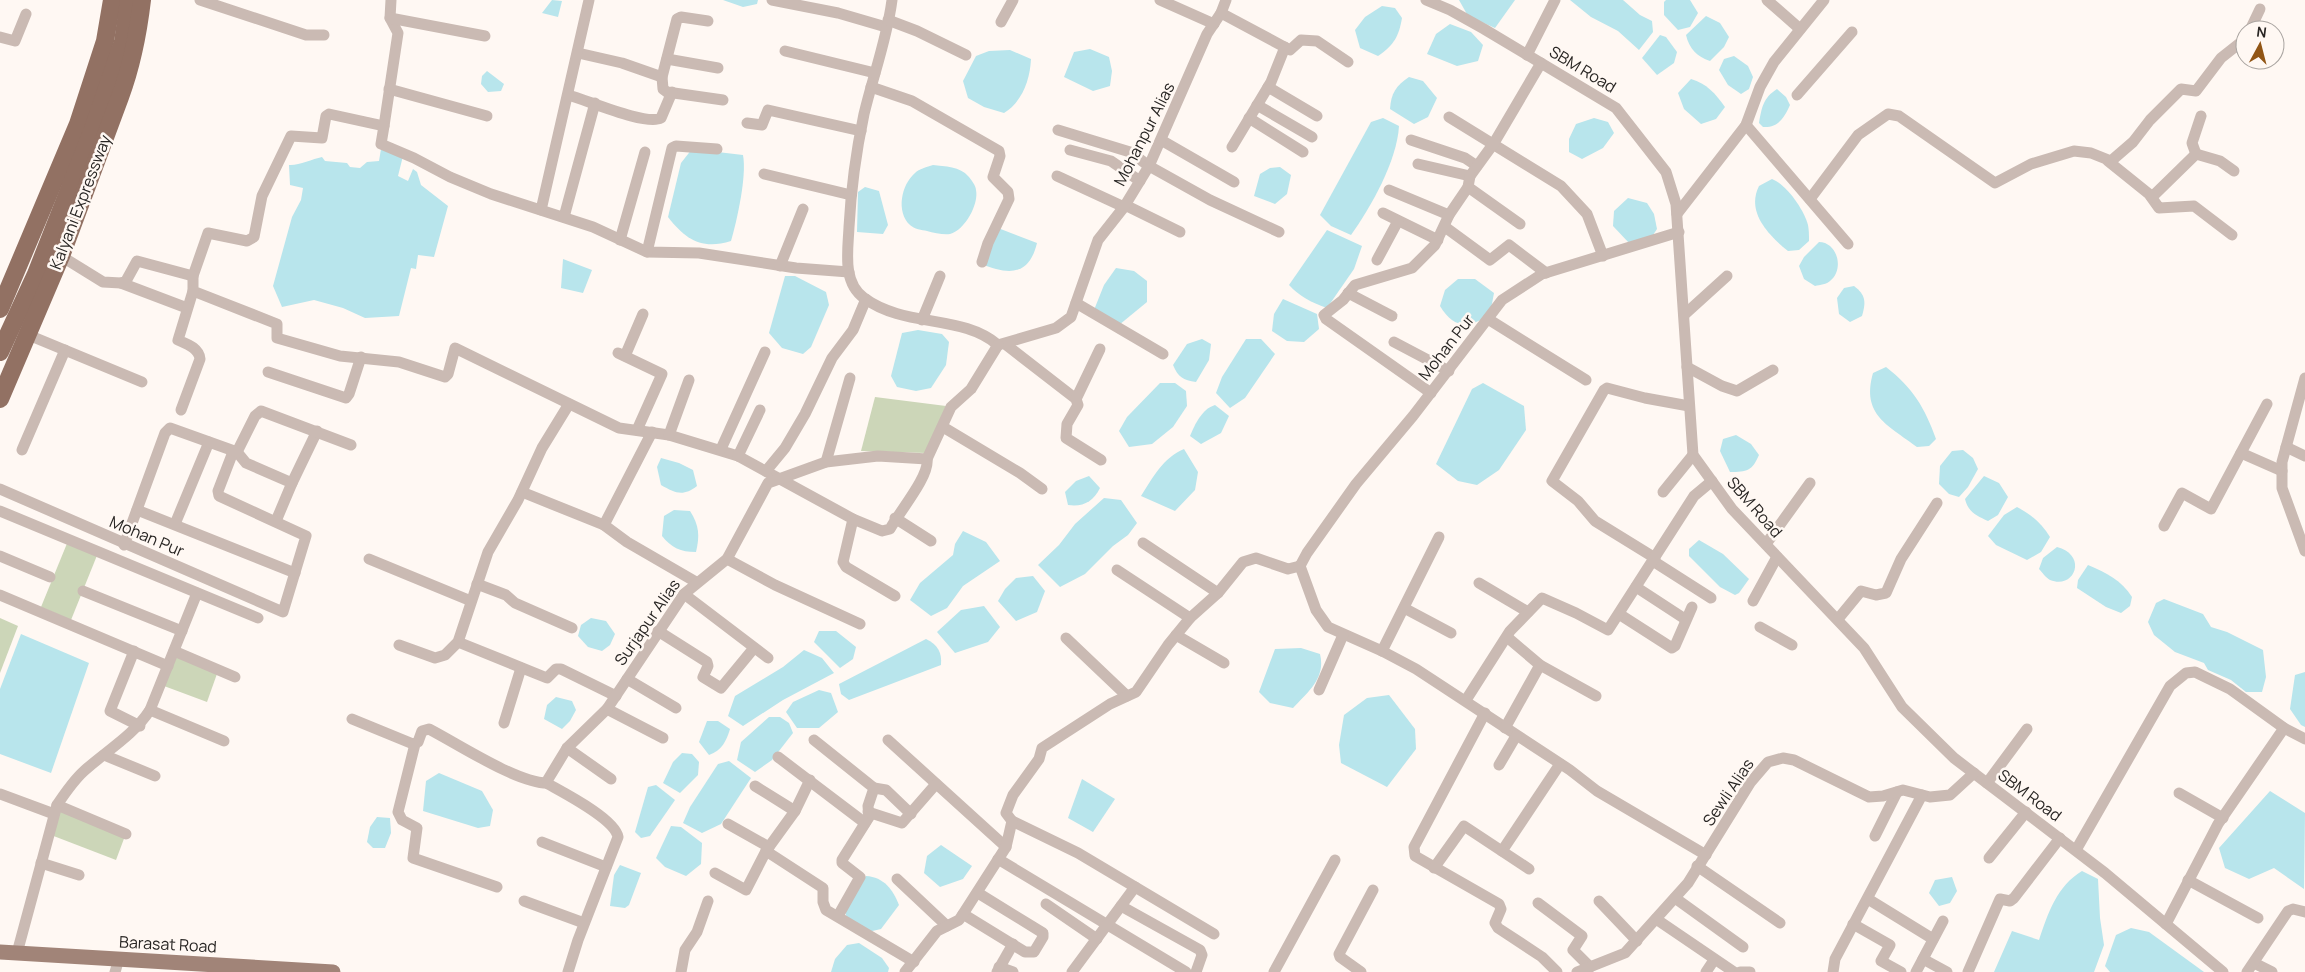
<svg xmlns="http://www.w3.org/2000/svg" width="2305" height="972" viewBox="0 0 2305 972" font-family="Manrope,sans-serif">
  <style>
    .green { fill: #ccd6b8 }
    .water { fill: #b8e5ec }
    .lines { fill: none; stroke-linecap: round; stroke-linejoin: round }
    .minor { stroke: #cabab3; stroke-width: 11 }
    .major { stroke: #a18478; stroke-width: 15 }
    .highway { stroke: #927163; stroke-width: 18 }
    .labels { text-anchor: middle; stroke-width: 5; stroke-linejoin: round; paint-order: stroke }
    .street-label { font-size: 16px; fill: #282523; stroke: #fff8f3 }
  </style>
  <rect width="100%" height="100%" fill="#fff8f3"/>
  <!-- green -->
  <g class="green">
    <path d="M875,397L946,406L926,453L861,451Z"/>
    <path d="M68,541L98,553L71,620L41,607Z"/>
    <path d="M0,618L18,626L0,673Z"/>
    <path d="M177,656L218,671L207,702L164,686Z"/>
    <path d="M58,810L125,836L116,860L51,835Z"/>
  </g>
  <!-- water -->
  <g class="water">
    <path d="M552,0L562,1L558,17L542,13Z"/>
    <path d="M723,0H758L757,4L743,7Z"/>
    <path d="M1459,0H1515L1495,28L1468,16Z"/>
    <path d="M1570,0H1623L1640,15L1652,21L1653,32L1639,50L1618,31L1591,17Z"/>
    <path d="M1666,0H1690L1698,13L1690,27L1678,30L1664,15V2Z"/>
    <path d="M1382,6L1395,8L1402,18C1399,36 1394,45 1378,56L1360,48L1355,30L1365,17Z"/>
    <path d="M1706,16L1720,23L1729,37L1724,47L1710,61C1697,57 1689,48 1686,35Z"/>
    <path d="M1450,24L1471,32L1483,45L1478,61L1457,66L1427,54L1436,34Z"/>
    <path d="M1660,35L1666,37L1677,52L1674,63L1657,75L1642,58Z"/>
    <path d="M1090,49L1109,57L1112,71L1110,86L1093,91L1064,77L1074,52Z"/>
    <path d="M1010,50L1031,59C1030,80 1022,102 1004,113L984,107L968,98L963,81L976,56L989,51Z"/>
    <path d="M1734,56L1748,66L1753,77L1749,89L1741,94L1728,85L1719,70L1724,59Z"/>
    <path d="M487,71L504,84L501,91L488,92L481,84L482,76Z"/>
    <path d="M1409,77L1423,81L1437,98L1428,117L1414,124L1390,109C1391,93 1396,86 1409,77Z"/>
    <path d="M1691,79C1707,84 1715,93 1725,107L1716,119L1701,124L1684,109L1678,93Z"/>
    <path d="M1777,89L1786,97L1790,105C1784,118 1778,128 1763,127L1759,123C1762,107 1763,98 1777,89Z"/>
    <path d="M1383,118L1399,126C1397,161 1371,207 1351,235L1331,226L1320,215L1371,122Z"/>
    <path d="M1594,118L1608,122L1614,133L1603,148L1582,159L1569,152V139L1576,124Z"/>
    <path d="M381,149L403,156L398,176L408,181L413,169L417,172L421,185L448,206L434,257L418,255L416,269L411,268L399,316L365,318L343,308L314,300L282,307L273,286L292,217L301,200L303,188L290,185L289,165C298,166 312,159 322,157L325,161L347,163L350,167L360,168L367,162L379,161Z"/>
    <path d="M692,149L743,155C747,176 737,220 731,241C702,250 686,240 668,217L681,163Z"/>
    <path d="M933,165C944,166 961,167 968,176C971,179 976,186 976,190C979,204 965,230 950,234C944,235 934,233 927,231C922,230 914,229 910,225C896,212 901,185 915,173C919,169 927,167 933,165Z"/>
    <path d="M1280,167L1291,175L1287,194L1275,204L1254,196L1260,174L1270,168Z"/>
    <path d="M1772,179C1787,185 1804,210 1808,225C1809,230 1809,236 1809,241L1799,250L1788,251C1768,235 1746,212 1759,186Z"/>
    <path d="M865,187L879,191L888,225L883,234L857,232L858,192Z"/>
    <path d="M1628,198L1647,203L1654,214L1657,229L1649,241L1630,244L1613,226L1614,211Z"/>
    <path d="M998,228L1037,243C1029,276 1009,275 981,264Z"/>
    <path d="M1327,230L1362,246L1354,269L1327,308C1312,303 1299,296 1289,285Z"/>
    <path d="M1819,242C1837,242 1845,269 1830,281C1827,284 1820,285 1815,286L1804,279L1799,266L1804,257Z"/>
    <path d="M563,259L592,270L583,293L561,288Z"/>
    <path d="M1116,268L1134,271L1147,281V302L1119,325L1094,310L1104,285Z"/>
    <path d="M785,276H795L826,292L829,305L811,347L803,354L782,348L769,333Z"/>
    <path d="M1458,279H1475L1494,293L1490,314C1469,329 1454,329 1440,306L1445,290Z"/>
    <path d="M1854,286C1866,295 1866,302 1862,316L1850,322L1839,314L1837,298L1844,288Z"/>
    <path d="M1283,299L1317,314L1319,329L1304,342L1287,341L1272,331L1274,314Z"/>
    <path d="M918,330L942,334L949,342L946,365L931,388L916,391L897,387L891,376L902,333Z"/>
    <path d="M1202,339L1211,344L1209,360L1196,382C1183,380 1178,377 1173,365L1187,344Z"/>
    <path d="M1246,339H1261L1275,354L1245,398L1230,408L1216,393L1222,377Z"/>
    <path d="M1886,367C1913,388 1925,408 1936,439L1929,446L1917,447C1888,425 1861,415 1873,373Z"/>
    <path d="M1160,383H1175L1186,391L1187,406L1173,427L1152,444L1129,447L1119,431L1127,417Z"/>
    <path d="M1483,383L1524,406L1526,430L1499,470L1477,485L1458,481L1436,464L1472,389Z"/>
    <path d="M1215,405L1229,416L1221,433L1201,444L1190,436C1195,424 1202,409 1215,405Z"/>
    <path d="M1736,435L1751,444L1759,455C1752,471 1747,472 1730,472L1720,451L1723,439Z"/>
    <path d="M1184,449L1198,472L1195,490L1175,511L1141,496C1153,477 1163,458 1184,449Z"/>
    <path d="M1963,450L1973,458L1978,469L1968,487L1959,497L1949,494L1939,484L1940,466L1952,451Z"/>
    <path d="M661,458L679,463L693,470L697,486C683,497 675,493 661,485L657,467Z"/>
    <path d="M1089,476L1100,488C1093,502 1083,507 1068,505L1065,492L1076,481Z"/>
    <path d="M1984,476L1999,483L2008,497L1998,515L1988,521C1977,516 1968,512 1965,499Z"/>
    <path d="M1104,498L1121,500L1137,523L1128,535L1113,546L1085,574L1060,587L1038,565L1059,545L1075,524Z"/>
    <path d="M2017,507C2032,515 2041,523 2050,537L2041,552L2027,560L1996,545L1988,536L2004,515Z"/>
    <path d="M674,510L690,511C699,525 700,535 696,552C680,552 672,548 662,536L664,516Z"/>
    <path d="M963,531L986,542L1000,561L963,586L947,608L931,616L910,600L920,583L953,555L955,544Z"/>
    <path d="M1699,540L1723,554L1749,579L1739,593L1735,595L1720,587L1689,556V549Z"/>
    <path d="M2057,547C2088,555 2075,590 2050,580C2046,578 2042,572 2039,569L2043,558Z"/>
    <path d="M2088,565C2107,573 2121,580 2132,597L2130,606L2121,613L2106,607L2077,588L2078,580Z"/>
    <path d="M1033,576L1045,591L1037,612L1016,621L998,601L1005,589L1016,578Z"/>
    <path d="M2164,599L2203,614L2211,627L2227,632L2263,650L2266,677L2262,692H2246L2231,680L2208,670L2204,663L2175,652L2154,635L2148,622L2156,603Z"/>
    <path d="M984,606L1000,627L988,642L955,653L937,632L961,610Z"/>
    <path d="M591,618L606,621L615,634L610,645L602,651L588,647L578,636L581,625Z"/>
    <path d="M819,631H836L856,647L853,659L840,668L814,642Z"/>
    <path d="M21,634L89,663L51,773L0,754V689Z"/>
    <path d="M926,639C938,645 942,652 941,665L849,700L841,694L839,684Z"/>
    <path d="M1301,648L1320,654C1326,678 1308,692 1293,708L1270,703L1259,692L1275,649Z"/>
    <path d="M804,650L822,658L834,673L783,700L743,726L728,716L735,696L783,667Z"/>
    <path d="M2305,672V727L2301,725L2290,709L2295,675Z"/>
    <path d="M819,690L831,693L838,712L819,728H797L786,712L793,702Z"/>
    <path d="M1389,695L1415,729L1416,749L1387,787L1341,763L1339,745L1344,715L1367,698Z"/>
    <path d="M556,697L572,701L576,710L570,721L562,729L544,719L547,705Z"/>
    <path d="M769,717H780L789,723L793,733L772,760L755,772L737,760L741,742Z"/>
    <path d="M707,721H718L730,729C726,742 722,750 709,755L699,742Z"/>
    <path d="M682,753L692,754L699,762L698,775L680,793L663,783L673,762Z"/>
    <path d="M729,761L751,778L721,824L702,833L683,823L690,807L718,764Z"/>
    <path d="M439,773L482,791L493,810L490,826L478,828L423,811L426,781Z"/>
    <path d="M1082,779L1115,799L1093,832L1068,818Z"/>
    <path d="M656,785L675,800L650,836L641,838L635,832L648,787Z"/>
    <path d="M2270,791L2305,813L2304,889L2274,868L2249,879L2225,868L2219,848Z"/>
    <path d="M377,817L390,818L391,833L385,848H373L367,842L370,827Z"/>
    <path d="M671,826L681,827L702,843L701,864L686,876L665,867L656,858Z"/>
    <path d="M941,845L972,866L963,879L940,887L924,873L927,856Z"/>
    <path d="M620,865L641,873L629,905L625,908L610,906L614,875Z"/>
    <path d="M2082,871L2098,879L2100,918L2104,945L2094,972H1994L2012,931L2039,940C2048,913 2057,886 2082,871Z"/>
    <path d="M866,876C884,877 893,890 899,905L881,929L868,932L847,919L845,911Z"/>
    <path d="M1952,877L1957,891L1950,903L1939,906L1929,893L1935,880Z"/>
    <path d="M2131,928L2149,932L2204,972H2110L2105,966L2116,935Z"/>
    <path d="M859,943L882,958L889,968L888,972H831L835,959L847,945Z"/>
  </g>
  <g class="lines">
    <!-- minor -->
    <g class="minor">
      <path d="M200,0L306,35H324"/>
      <path d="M391,0L390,18L398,33L384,126L329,114L326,116L322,138L291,136L262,196L254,237L247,241L208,233L193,276V291L277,324V338L340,356L399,362L445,377L448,374L455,348L619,428L669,435L738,456L853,519L843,562L846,567L895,596"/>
      <path d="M772,0L838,13L886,27"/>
      <path d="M892,0C887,39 873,76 864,114C856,152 851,189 849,227C848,251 842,282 864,298C905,328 962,314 998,345"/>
      <path d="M1160,0L1214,24"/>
      <path d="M1426,0L1450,10L1484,29L1616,108L1666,172L1676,204L1693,455L1732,509L1864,648L1902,707L1954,758L2105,873L2223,972"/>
      <path d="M1767,0L1800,29"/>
      <path d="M1221,13L1290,50L1301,40L1317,41L1348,62"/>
      <path d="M390,18L485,36"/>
      <path d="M888,20L917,31L966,55"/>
      <path d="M708,21L681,17L677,19L662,77L663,89L667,92L723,100"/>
      <path d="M1001,22L1013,0"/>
      <path d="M2250,30L2260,9"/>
      <path d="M0,37L15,41L26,14"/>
      <path d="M785,51L875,73"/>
      <path d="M578,53L622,63L662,77"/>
      <path d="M1527,55L1555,0"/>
      <path d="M667,59L718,68"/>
      <path d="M871,87L912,101L999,151L1000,156L993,177L1008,192L1009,199L988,243L982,262"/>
      <path d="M1268,87L1317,116"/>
      <path d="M389,89L487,116"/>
      <path d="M568,95C587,100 646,126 661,118L672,92"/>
      <path d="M1797,95L1852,32"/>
      <path d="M1257,105L1312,137"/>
      <path d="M1449,117L1561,186L1587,214L1603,256"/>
      <path d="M1249,118L1303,152"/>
      <path d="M747,123L762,125L768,110L861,131"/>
      <path d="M1746,125L1848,244"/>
      <path d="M384,126L381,144L414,158L450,177L491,194L593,227L647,252L699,253L796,268L849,272"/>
      <path d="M1058,130L1130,152L1149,166L1210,200L1279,232"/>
      <path d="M1161,140L1234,182"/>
      <path d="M1411,140L1465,158L1477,166"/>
      <path d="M1232,147L1271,82L1285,47"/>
      <path d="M1070,150L1111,161L1140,181"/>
      <path d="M2196,154L2192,143L2201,116"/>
      <path d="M2108,161L2149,194L2159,208L2194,206L2232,235"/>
      <path d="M1418,164L1470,176L1494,143L1541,63"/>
      <path d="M764,174L851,195"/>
      <path d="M1057,176L1124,207"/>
      <path d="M1468,187L1520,224"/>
      <path d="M1389,190L1449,215"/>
      <path d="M2152,197L2196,154L2220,161L2234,171"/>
      <path d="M1810,199L1858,135L1888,114L1899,116L1995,183L2031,164L2074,151L2091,153L2111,161L2133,142L2150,120L2181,89L2196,91L2221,58L2245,39"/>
      <path d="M1125,205L1180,232"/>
      <path d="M541,210L589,0"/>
      <path d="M1383,213L1438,240"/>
      <path d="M1677,214L1746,125L1760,87L1774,62L1824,0"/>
      <path d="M564,217L595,103"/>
      <path d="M1445,227L1490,260L1509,245L1546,273"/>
      <path d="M620,240L645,152"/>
      <path d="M647,252L672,148L676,146L717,149"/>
      <path d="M61,256L103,282L121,283L126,281L137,261L193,276"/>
      <path d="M1377,260L1398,221"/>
      <path d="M780,266L803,209"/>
      <path d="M121,283L187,308"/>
      <path d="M1348,293L1392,316"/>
      <path d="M1076,303L1163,354"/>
      <path d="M1684,315L1727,276"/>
      <path d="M1488,319L1586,380"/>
      <path d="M922,320L940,276"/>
      <path d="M26,334L142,382"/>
      <path d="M1394,342L1449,371"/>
      <path d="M1005,344L1076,399L1078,405L1067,424L1066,438L1101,460"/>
      <path d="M998,345L1056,328L1071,317L1098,240L1124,207L1149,166L1207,34L1221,13L1226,0"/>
      <path d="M618,353L662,374L637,430"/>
      <path d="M625,356L643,314"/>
      <path d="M1687,367L1722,386L1737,391L1773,370"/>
      <path d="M268,372L346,398L349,394L361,357"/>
      <path d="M2305,378L2282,462V488L2305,551"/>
      <path d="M1431,393L1326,319L1324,315L1343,300L1355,285L1412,268L1435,245L1449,215L1468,187L1470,176"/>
      <path d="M1076,399L1100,349"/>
      <path d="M181,410L200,359C199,348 187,344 178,340L193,291"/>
      <path d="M943,427L1020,473L1042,489"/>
      <path d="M669,435L689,380"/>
      <path d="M2286,447L2305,456"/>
      <path d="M721,449L765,352"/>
      <path d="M22,450L65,350"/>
      <path d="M237,452L246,463L292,483L276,521"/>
      <path d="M2241,453L2282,471"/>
      <path d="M738,456L760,410"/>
      <path d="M826,462L850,378"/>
      <path d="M766,471L785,448L805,414L832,358L853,330L866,299"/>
      <path d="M292,483L317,431"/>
      <path d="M0,489L283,612L306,536L219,496L218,491L233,452"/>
      <path d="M522,492L604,525L652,432"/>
      <path d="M1663,492L1693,455"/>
      <path d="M137,510L295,573"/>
      <path d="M0,511L258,618"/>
      <path d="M895,518L931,541"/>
      <path d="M853,519L882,531L890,529C899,512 930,476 927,459"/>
      <path d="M175,524L209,442"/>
      <path d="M604,525L627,542L696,582"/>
      <path d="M2164,526L2182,493L2211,509L2267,404"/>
      <path d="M1143,543L1218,593"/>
      <path d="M1766,544L1810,483"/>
      <path d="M124,545L165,433L170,428L237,452L255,416L261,411L351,445"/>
      <path d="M0,556L50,577"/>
      <path d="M1655,558L1595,521L1578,501L1552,481L1604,390L1607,388L1645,398L1689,406"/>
      <path d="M369,559L471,601"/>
      <path d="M727,559L775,585L860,624"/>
      <path d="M1653,561L1711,598"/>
      <path d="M1300,566L1307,553L1356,484L1413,416L1502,300L1542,274L1679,232"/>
      <path d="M1300,566L1316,610L1328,627L1382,651L1416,669L1570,770L1597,791L1706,855"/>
      <path d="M1117,570L1190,618"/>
      <path d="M1479,583L1528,612"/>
      <path d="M477,584L506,595L515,603L572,628"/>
      <path d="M1636,587L1685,619"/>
      <path d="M83,591L182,631"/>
      <path d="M684,594L768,658"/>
      <path d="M0,595L168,666"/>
      <path d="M1753,601L1777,557"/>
      <path d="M1404,608L1451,633"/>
      <path d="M1619,614L1672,648L1675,646L1692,607"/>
      <path d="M1838,619L1861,591L1876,595L1886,593L1901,559L1937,503"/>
      <path d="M1760,627L1792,645"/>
      <path d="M658,631L707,662L708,666L703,677L721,688L754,648"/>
      <path d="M1176,635L1224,663"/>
      <path d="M1507,637L1540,665L1596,696"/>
      <path d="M1066,638L1127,696"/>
      <path d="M458,642L547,678L556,669H561L616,696"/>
      <path d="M399,645L435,658L445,655L458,642L488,552L518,500L542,448L569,404"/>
      <path d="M134,651L110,711L140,726"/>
      <path d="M174,651L235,677"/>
      <path d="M1382,651L1439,537"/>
      <path d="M627,679L676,708"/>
      <path d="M1319,690L1343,635"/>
      <path d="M1466,700L1510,631L1542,598L1576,613L1608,630L1694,496L1712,481"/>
      <path d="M607,709L663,738"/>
      <path d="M150,710L224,741"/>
      <path d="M1485,713L1414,847L1415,856L1499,904L1501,909L1495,923L1498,928L1542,957L1557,972"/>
      <path d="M352,719L413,744L418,742L422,731L429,729C458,744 517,783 547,783"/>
      <path d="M504,723L521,668"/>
      <path d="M1505,728L1540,665"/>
      <path d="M814,740L874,788L868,806L869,817L842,860V863L860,877L838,916"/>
      <path d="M888,740L1006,847"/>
      <path d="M415,744L398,812L402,820L417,828L413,858L497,887"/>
      <path d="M567,748L611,779"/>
      <path d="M104,755L155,776"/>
      <path d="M778,757L865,823"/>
      <path d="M1499,765L1516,736"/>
      <path d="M1987,783L2027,729"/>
      <path d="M755,786L795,811"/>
      <path d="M874,788L886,790L911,814"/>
      <path d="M2179,793L2223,818"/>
      <path d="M0,794L54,814"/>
      <path d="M57,805L126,834"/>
      <path d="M868,812L902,823L936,784"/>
      <path d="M1012,821L1078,853L1214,934"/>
      <path d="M728,824L769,847"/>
      <path d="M1875,836L1897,792"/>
      <path d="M542,842L606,867"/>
      <path d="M2076,850L2170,686L2186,673L2195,672L2230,689L2284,728L2305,739"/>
      <path d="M766,851L823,888V902L826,910L914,962"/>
      <path d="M1502,851L1560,764"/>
      <path d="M1989,858L2026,812"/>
      <path d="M998,859L1186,972"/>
      <path d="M41,863L79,875"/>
      <path d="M1697,866L1780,923"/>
      <path d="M1434,868L1464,826L1529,869"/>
      <path d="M715,873L746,890L766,851L795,811L810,780"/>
      <path d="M897,879L947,926"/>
      <path d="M2188,880L2258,918"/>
      <path d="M1675,898L1743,947"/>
      <path d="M1868,899L1933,939"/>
      <path d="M524,901L584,923"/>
      <path d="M1599,901L1637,941"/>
      <path d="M1538,903L1582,936L1573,950L1590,967"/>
      <path d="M1046,904L1097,939"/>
      <path d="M1121,906L1200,950L1202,955L1196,972"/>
      <path d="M963,914L1025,952H1034L1043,937V933L978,893"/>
      <path d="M1656,919L1734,972"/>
      <path d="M1853,924L1890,945L1881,961L1901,972"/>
      <path d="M2166,924L2218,824L2284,728"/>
      <path d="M17,953L57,805C65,793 73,781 84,771C106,751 133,736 150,710L197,593"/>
      <path d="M1923,959L1947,972"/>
      <path d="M2254,963L2272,972"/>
      <path d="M999,967L1013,972"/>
      <path d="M115,972L119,959"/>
      <path d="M568,972L578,940L618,837C615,819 564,793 548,784L547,781L567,748L607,709L684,594L727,559L768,483L826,462L878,456L927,459L951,407L971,389L998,345"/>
      <path d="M681,972L685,950L697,932L708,901"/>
      <path d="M905,972L937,931L959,920L963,914L1006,847L1012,821L1006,813L1013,795L1039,759L1042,748L1110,704L1136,692L1168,645L1190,618L1218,593L1243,562L1256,558L1288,569L1300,566"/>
      <path d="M997,972L1013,944"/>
      <path d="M1072,972L1135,887"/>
      <path d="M1274,972L1335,860"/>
      <path d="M1361,972L1340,957L1339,954L1373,890"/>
      <path d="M1577,972L1625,953L1688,883L1750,783L1768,762L1783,758L1794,760L1869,797L1883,796L1903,790L1930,797L1950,795L1974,773"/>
      <path d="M1706,972L1714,960"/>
      <path d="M1740,972H1750"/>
      <path d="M1833,972L1835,959L1922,795"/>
      <path d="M1916,972L1943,921"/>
      <path d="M1968,972L2000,899L2010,901L2014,898L2060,838"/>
      <path d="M2247,972L2288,911L2293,909L2305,912"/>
    </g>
    <!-- major -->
    <path class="major" d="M0,952L333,972"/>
    <!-- highway -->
    <g class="highway">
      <path d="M0,309L78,124L105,41L112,0"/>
      <path d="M0,352L36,274L93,129L123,42L129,0"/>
      <path d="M0,399L61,256L120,97C132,65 138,34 142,0"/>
    </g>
  </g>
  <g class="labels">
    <!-- street labels -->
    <g class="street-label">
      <text transform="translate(1583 69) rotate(31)" y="6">SBM Road</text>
      <text transform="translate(1144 134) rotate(-63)" y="6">Mohanpur Alias</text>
      <text transform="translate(80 202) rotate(-69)" y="6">Kalyani Expressway</text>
      <text transform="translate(1446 347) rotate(-52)" y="6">Mohan Pur</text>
      <text transform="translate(1755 507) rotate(49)" y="6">SBM Road</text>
      <text transform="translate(147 536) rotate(23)" y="6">Mohan Pur</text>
      <text transform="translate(647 622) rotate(-55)" y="6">Surjapur Alias</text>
      <text transform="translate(1728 792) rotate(-56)" y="6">Sewli Alias</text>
      <text transform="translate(2030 795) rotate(37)" y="6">SBM Road</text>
      <text transform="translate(168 944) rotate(3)" y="6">Barasat Road</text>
    </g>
  </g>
  <!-- north arrow -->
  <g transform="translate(2260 45) rotate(7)"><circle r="24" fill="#fff8f3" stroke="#a9a4a0"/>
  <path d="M0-4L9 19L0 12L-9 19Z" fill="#915515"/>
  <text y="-8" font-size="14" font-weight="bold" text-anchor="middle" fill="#282523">N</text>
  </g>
</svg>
